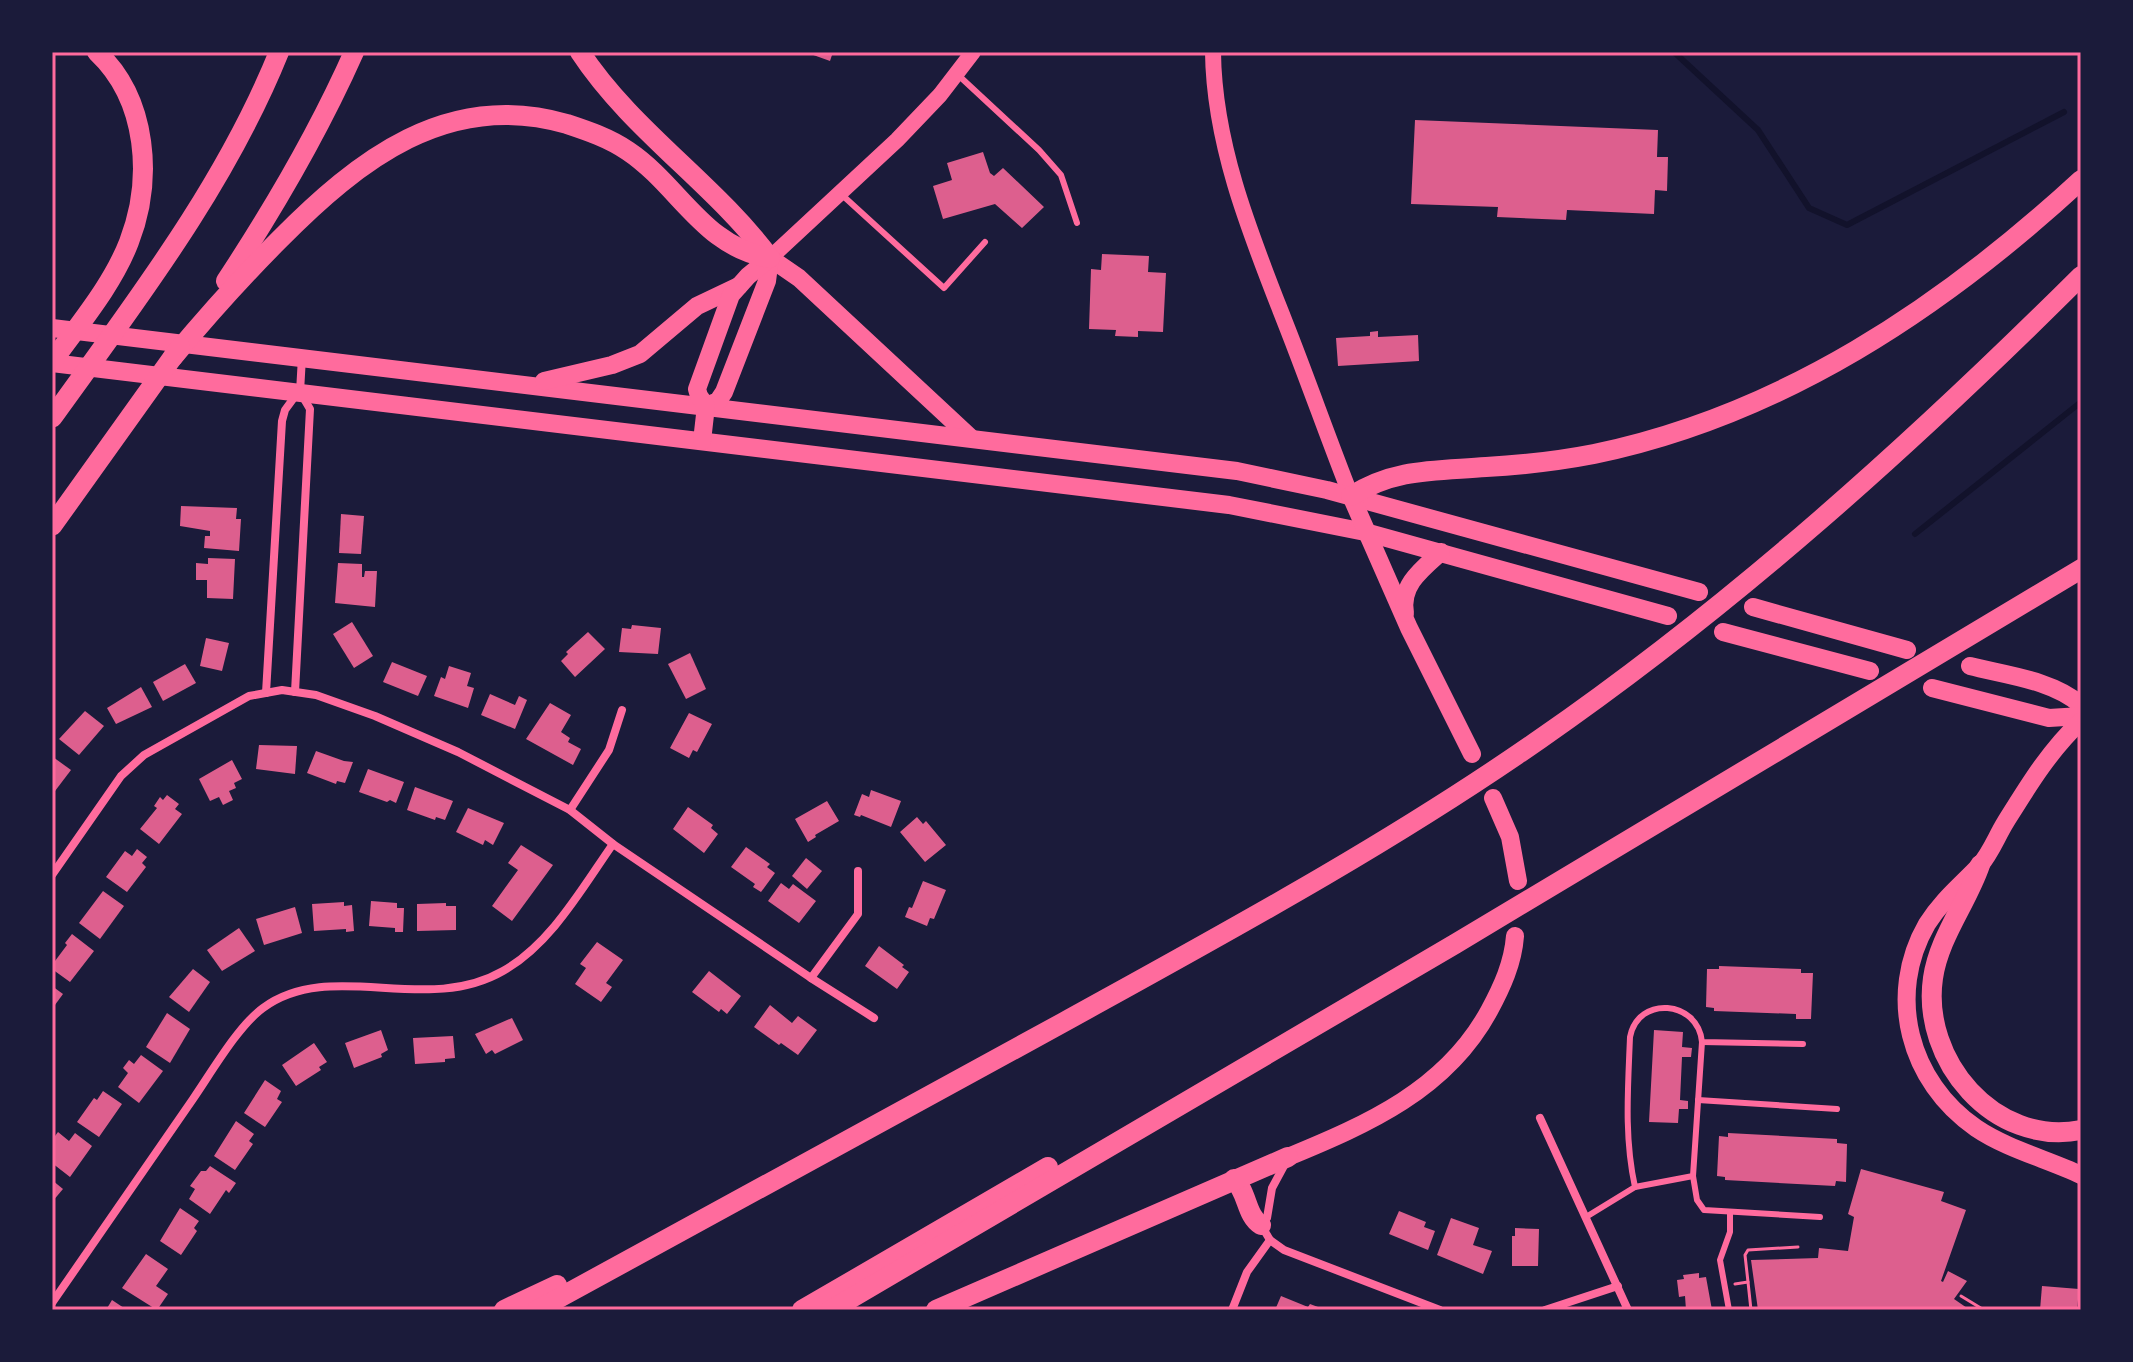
<svg xmlns="http://www.w3.org/2000/svg" width="2133" height="1362" viewBox="0 0 2133 1362" font-family="'DejaVu Sans',sans-serif">
  <style>
    .lines { fill: none; stroke-linecap: round; stroke-linejoin: round }
    .stream { stroke: #12122b; stroke-width: 6 }
    .building { fill: #dd5f8e }
    .path { stroke: #ff6b9d; stroke-width: 3 }
    .service { stroke: #ff6b9d; stroke-width: 6 }
    .minor { stroke: #ff6b9d; stroke-width: 8 }
    .secondary { stroke: #ff6b9d; stroke-width: 16 }
    .trunk { stroke: #ff6b9d; stroke-width: 18 }
    .motorway { stroke: #ff6b9d; stroke-width: 20 }
    .neatline { fill: none; stroke: #ff6b9d; stroke-width: 3 }
  </style>
  <rect width="100%" height="100%" fill="#1b1b3a"/>
  <g class="lines">
    <!-- stream -->
    <g class="stream">
      <path d="M1674,52L1758,130L1809,208L1847,225L2064,112"/>
      <path d="M1915,534L2081,402"/>
    </g>
  </g>
  <!-- building -->
  <g class="building">
    <path d="M805,52H833L830,61Z"/>
    <path d="M1415,120L1658,130L1657,157H1668L1667,191L1655,190L1654,214L1567,210L1566,220L1497,217L1498,207L1411,204Z"/>
    <path d="M983,152L990,173L994,176L1003,168L1044,207L1022,228L995,204L943,219L933,186L952,180L947,163Z"/>
    <path d="M1102,254L1149,256L1148,272L1166,273L1163,332L1138,331V337L1115,336L1116,330L1089,329L1091,269L1101,270Z"/>
    <path d="M1378,331V337L1418,335L1419,361L1338,366L1336,338L1370,336V332Z"/>
    <path d="M181,506L237,508L236,519H241L239,551L204,548L205,536H210V531L180,526Z"/>
    <path d="M341,514L364,516L361,554L339,553Z"/>
    <path d="M208,558L235,559L233,599L207,598V580H196V563L208,564Z"/>
    <path d="M338,563L362,564V577H364L365,571H377L375,607L335,603Z"/>
    <path d="M352,622L373,656L354,668L333,634Z"/>
    <path d="M632,625L661,628L658,654L619,652L622,628L631,629Z"/>
    <path d="M588,632L605,649L575,677L561,661L568,654L566,652Z"/>
    <path d="M206,638L229,643L222,671L200,666Z"/>
    <path d="M690,653L706,689L686,699L668,664Z"/>
    <path d="M392,662L427,676L418,696L383,682Z"/>
    <path d="M185,664L196,683L163,701L153,682Z"/>
    <path d="M449,666L471,673L467,686L474,688L468,708L434,696L441,677L445,679Z"/>
    <path d="M141,687L152,707L116,724L107,708Z"/>
    <path d="M490,694L515,705L519,696L527,700L515,729L481,715Z"/>
    <path d="M550,703L571,715L561,732L570,738L568,742L581,749L573,765L526,739Z"/>
    <path d="M85,711L104,726L79,755L59,739Z"/>
    <path d="M689,713L712,724L697,752L693,750L689,758L670,748Z"/>
    <path d="M259,745L297,746L295,774L256,769Z"/>
    <path d="M316,751L344,761L353,762L345,783L337,781L336,784L307,773Z"/>
    <path d="M53,757L71,770L52,795V759Z"/>
    <path d="M232,760L242,779L234,783L236,788L229,791L233,800L223,805L219,797L210,801L199,779Z"/>
    <path d="M368,769L404,782L396,803L390,800L387,802L359,792Z"/>
    <path d="M415,787L453,801L445,820L436,817L435,820L407,810Z"/>
    <path d="M871,790L901,801L891,827L861,815L860,817L854,815L862,794L869,797Z"/>
    <path d="M167,795L179,804L175,809L182,814L159,844L140,829L157,808L154,806L160,797L163,800Z"/>
    <path d="M827,801L839,821L815,835L816,837L808,842L795,819Z"/>
    <path d="M688,807L713,825L711,828L718,834L704,853L673,829Z"/>
    <path d="M468,808L504,823L493,845L485,840L483,845L456,832Z"/>
    <path d="M917,817L923,824L926,821L946,845L925,862L900,832Z"/>
    <path d="M521,845L553,865L512,921L492,906L518,870L508,863Z"/>
    <path d="M746,847L770,864L767,867L775,873L761,892L753,887L755,884L731,867Z"/>
    <path d="M137,849L147,857L142,863L146,867L127,892L106,877L125,851L132,856Z"/>
    <path d="M806,858L822,871L807,889L792,876Z"/>
    <path d="M923,881L946,890L934,919L930,918L927,926L905,917L909,907L912,908Z"/>
    <path d="M781,883L789,889L793,884L816,901L799,923L768,901Z"/>
    <path d="M103,891L124,906L100,939L79,923Z"/>
    <path d="M371,901L397,903V908H404L403,932H395V928L369,926Z"/>
    <path d="M344,902V906L352,905L354,931L346,932V929L314,931L312,904Z"/>
    <path d="M446,903V906H456V930L417,931V904Z"/>
    <path d="M295,907L302,933L264,945L256,919Z"/>
    <path d="M239,928L255,951L222,971L207,950Z"/>
    <path d="M72,934L94,951L70,982L52,969V965L67,945L65,943Z"/>
    <path d="M597,942L623,960L606,983L612,987L601,1002L575,984L586,968L580,964Z"/>
    <path d="M879,946L904,965L902,967L909,972L897,989L865,966Z"/>
    <path d="M1719,966L1801,969V973H1813L1811,1019H1796V1014L1714,1011V1008L1706,1007L1707,969H1719Z"/>
    <path d="M193,969L210,982L189,1012L169,997Z"/>
    <path d="M709,971L741,996L727,1014L721,1009L719,1012L692,992Z"/>
    <path d="M52,986L63,994L52,1009Z"/>
    <path d="M770,1005L792,1023L798,1016L817,1030L798,1055L781,1043L779,1045L754,1027Z"/>
    <path d="M167,1013L190,1029L170,1063L146,1047Z"/>
    <path d="M512,1018L523,1040L495,1054L492,1050L486,1054L475,1034Z"/>
    <path d="M381,1030L388,1050L381,1054L382,1057L354,1068L345,1043Z"/>
    <path d="M1654,1030L1683,1032L1682,1047L1692,1048L1691,1057H1682L1680,1100L1688,1101V1109H1679L1678,1123L1649,1122Z"/>
    <path d="M453,1036L455,1058L445,1059V1062L415,1064L413,1038Z"/>
    <path d="M314,1043L327,1062L319,1067L321,1070L296,1086L282,1065Z"/>
    <path d="M141,1055L163,1071L139,1103L118,1087L128,1073L123,1068L129,1060L134,1064Z"/>
    <path d="M265,1080L281,1091L277,1099L282,1102L265,1127L244,1113Z"/>
    <path d="M103,1091L122,1104L99,1137L77,1122L94,1098L97,1100Z"/>
    <path d="M236,1121L254,1134L249,1141L253,1144L235,1170L214,1156Z"/>
    <path d="M58,1132L69,1141L75,1133L92,1146L70,1177L52,1163V1140Z"/>
    <path d="M1728,1133L1837,1139V1143L1847,1144L1846,1182L1836,1181L1835,1186L1725,1180V1177L1717,1176L1719,1136L1728,1137Z"/>
    <path d="M210,1166L236,1183L229,1193L226,1190L210,1214L189,1199L195,1189L190,1186L201,1171H206Z"/>
    <path d="M1861,1169L1944,1192L1941,1201L1966,1210L1941,1281L1943,1282L1948,1271L1967,1281L1954,1299L1970,1310H1758L1751,1260L1818,1258L1819,1248L1848,1251L1854,1217L1848,1214Z"/>
    <path d="M52,1180L63,1189L52,1202Z"/>
    <path d="M180,1208L199,1221L194,1228L197,1231L181,1255L160,1241Z"/>
    <path d="M1399,1211L1426,1222L1424,1227L1435,1231L1428,1250L1389,1234Z"/>
    <path d="M1451,1218L1479,1228L1473,1245L1492,1251L1483,1274L1437,1255Z"/>
    <path d="M1515,1228L1539,1229L1538,1266H1512V1236H1515Z"/>
    <path d="M146,1254L168,1269L156,1286L168,1294L157,1310L122,1288Z"/>
    <path d="M1699,1273V1278L1706,1277L1712,1310H1686L1685,1296L1679,1297L1677,1280L1684,1279L1683,1275Z"/>
    <path d="M2042,1286L2079,1289L2077,1310H2040Z"/>
    <path d="M1281,1296L1308,1307L1310,1304L1318,1307L1317,1310H1275Z"/>
    <path d="M112,1300L127,1310H106Z"/>
  </g>
  <g class="lines">
    <!-- path -->
    <g class="path">
      <path d="M1748,1282L1751,1310"/>
      <path d="M1735,1284L1748,1282L1745,1255L1748,1250L1798,1247"/>
      <path d="M1961,1296L1984,1310"/>
    </g>
    <!-- service -->
    <g class="service">
      <path d="M957,74L1039,150L1061,175L1077,223"/>
      <path d="M841,194L944,288L985,242"/>
      <path d="M1698,1100L1837,1109"/>
      <path d="M1693,1176L1697,1200L1704,1210L1820,1217"/>
      <path d="M1635,1187L1693,1176L1702,1042"/>
      <path d="M1586,1217L1635,1187C1624,1137 1628,1088 1630,1037C1638,995 1698,1000 1702,1042L1803,1044"/>
      <path d="M1729,1310L1720,1260L1730,1232V1212"/>
    </g>
    <!-- minor -->
    <g class="minor">
      <path d="M295,692L310,409L300,392L302,357"/>
      <path d="M266,693L282,421L285,410L296,395"/>
      <path d="M570,810L609,750L622,710"/>
      <path d="M52,875L121,776L144,755L249,696L282,690L316,695L375,716L458,752L570,810L613,844L811,978L874,1018"/>
      <path d="M811,978L858,914V871"/>
      <path d="M1540,1118L1628,1310"/>
      <path d="M1286,1162L1272,1188L1267,1218L1261,1225L1270,1240L1284,1250L1440,1310"/>
      <path d="M52,1303C99,1235 146,1167 193,1099C211,1073 238,1026 263,1008C331,958 425,1016 503,971C551,944 582,888 613,844"/>
      <path d="M1232,1310L1247,1272L1270,1240"/>
      <path d="M1545,1310L1618,1286"/>
    </g>
    <!-- secondary -->
    <g class="secondary">
      <path d="M1213,52C1214,150 1255,245 1290,335C1311,389 1330,443 1351,496"/>
      <path d="M770,258L897,140L940,95L973,52"/>
    </g>
    <!-- trunk -->
    <g class="trunk">
      <path d="M770,258L799,278L971,438"/>
      <path d="M52,328L1237,471L1327,490L1699,592"/>
      <path d="M52,363L1229,505L1365,532L1668,616"/>
      <path d="M544,381L612,365L640,354L697,306L739,286"/>
      <path d="M706,406L718,401L724,392L767,281L770,258"/>
      <path d="M702,441L706,406L699,396L697,389L731,295L748,276L770,258"/>
      <path d="M1351,496L1409,628L1472,754"/>
      <path d="M1753,607L1907,650"/>
      <path d="M1405,613C1400,585 1422,569 1441,552"/>
      <path d="M1723,632L1870,671"/>
      <path d="M1970,666C2005,675 2053,680 2081,705"/>
      <path d="M1932,688L2049,718L2081,716"/>
      <path d="M2081,721C2049,751 2028,786 2005,823C1997,836 1990,854 1980,865C1961,885 1942,900 1927,924C1886,995 1909,1082 1976,1128C2007,1149 2047,1159 2081,1175"/>
      <path d="M1493,798L1510,837L1518,881"/>
      <path d="M1288,1157C1368,1124 1446,1090 1489,1011C1502,987 1513,963 1515,936"/>
    </g>
    <!-- motorway -->
    <g class="motorway">
      <path d="M580,52C632,131 714,183 770,258"/>
      <path d="M226,281C274,208 318,133 354,52"/>
      <path d="M173,357C207,316 242,277 279,240C358,160 448,89 567,124C588,131 609,138 628,151C680,186 703,247 770,258"/>
      <path d="M52,362C79,324 112,286 129,242C153,180 148,100 97,52"/>
      <path d="M52,418C136,301 225,186 279,52"/>
      <path d="M1351,496C1395,468 1436,471 1486,467C1522,465 1558,461 1594,454C1782,415 1942,308 2081,180"/>
      <path d="M52,526L180,347"/>
      <path d="M1980,865C1967,903 1939,937 1933,978C1921,1060 1994,1147 2081,1130"/>
      <path d="M1234,1179C1248,1193 1246,1216 1261,1225"/>
      <path d="M504,1310L557,1285"/>
      <path d="M537,1310C712,1214 888,1118 1064,1022C1225,933 1388,845 1540,739C1736,603 1912,444 2081,276"/>
      <path d="M802,1310L1048,1167"/>
      <path d="M831,1310L1455,944L2081,569"/>
      <path d="M936,1310L1288,1157"/>
    </g>
  </g>
  <!-- border -->
  <rect width="2133" height="1362" fill="none" stroke="#1b1b3a" stroke-width="108"/>
  <rect x="54" y="54" width="2025" height="1254" class="neatline"/>
</svg>
